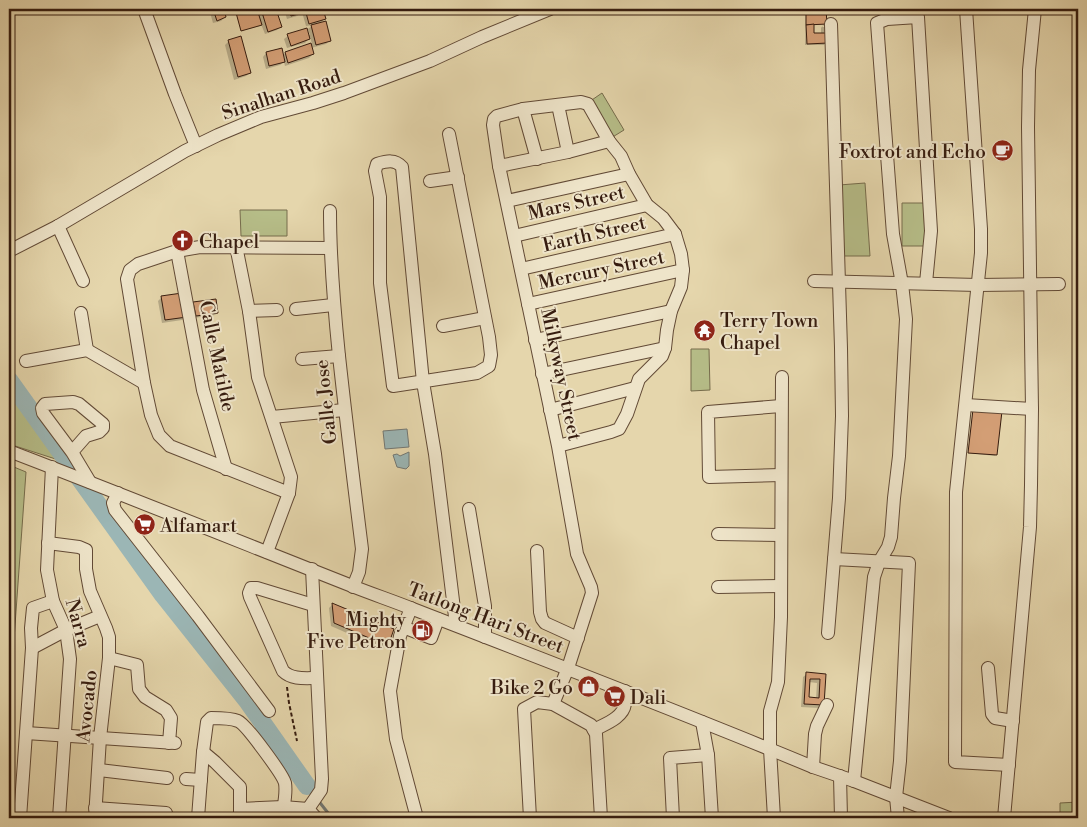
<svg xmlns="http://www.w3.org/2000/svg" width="1087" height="827" viewBox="0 0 1087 827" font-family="'Libre Bodoni',serif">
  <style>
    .green { fill: #b6bd88; stroke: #766c4c }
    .water { fill: #9bb6b5; stroke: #737873 }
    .shadow { fill: #0003; fill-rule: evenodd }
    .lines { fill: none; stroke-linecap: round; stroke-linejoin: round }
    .stream { stroke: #737873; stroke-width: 3 }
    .river { stroke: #9bb6b5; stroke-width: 18 }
    .building { fill: #d39e75; stroke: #361c0f; fill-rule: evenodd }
    .minor-casing { stroke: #624a36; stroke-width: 14 }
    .path { stroke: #361c0f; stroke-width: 2; stroke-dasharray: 4 2.5; stroke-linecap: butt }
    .minor { stroke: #eee4c9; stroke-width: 12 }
    .labels { text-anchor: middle; stroke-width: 4; stroke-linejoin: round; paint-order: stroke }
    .street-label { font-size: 19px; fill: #361c0f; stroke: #eee4c9 }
    .poi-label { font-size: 19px; fill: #361c0f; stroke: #eee4c9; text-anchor: start }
  </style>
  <rect width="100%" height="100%" fill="#e5d6ac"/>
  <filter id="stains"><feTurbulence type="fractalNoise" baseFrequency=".004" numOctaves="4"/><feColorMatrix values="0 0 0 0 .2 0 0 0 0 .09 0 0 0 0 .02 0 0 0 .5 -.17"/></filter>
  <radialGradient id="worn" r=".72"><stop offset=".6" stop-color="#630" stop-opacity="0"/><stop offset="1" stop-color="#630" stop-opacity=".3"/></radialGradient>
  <!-- green -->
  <g class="green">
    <path d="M602,93L624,130L611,138L589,102Z"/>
    <path d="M865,183L870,256H842L839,185Z"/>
    <path d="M902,203H924L925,246H902Z"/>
    <path d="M240,210H287V236H241Z"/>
    <path d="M691,349H709L710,390L691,391Z"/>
    <path d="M9,380L68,463L9,444Z"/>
    <path d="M9,465L26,472L9,709Z"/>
    <path d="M1078,802V818H1060V803Z"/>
  </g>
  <!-- water -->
  <g class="water">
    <path d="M407,429L409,447L385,449L383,431Z"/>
    <path d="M409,452V466L406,469L397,467L393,455L397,454L400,456Z"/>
  </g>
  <!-- shadow -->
  <g class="shadow">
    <path d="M209,9H222L225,17L221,21L213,23Z"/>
    <path d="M235,9H275L281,26L277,30L265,34L261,24L260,26L241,31Z"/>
    <path d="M284,9H322L324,19L320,24L329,41L326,44L311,48L313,54L309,58L285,66L284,62L280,65L266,69L263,57L266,53L281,49L283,56L285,53L312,44L310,37L305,43L287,48L284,39L288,36L310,35L308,29L313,25L306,26L302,12L297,16L287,19Z"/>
    <path d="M806,9H825V24L822,27H826V31L823,34L826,42L824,45H805ZM824,24L821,28V34H813V25Z"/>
    <path d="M229,41L250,73L246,76L234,80L225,45Z"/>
    <path d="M188,235L175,250L174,239L177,237Z"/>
    <path d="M162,297L186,317L182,320L162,323L158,301Z"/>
    <path d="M194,303L217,313L215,315L194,318L192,305Z"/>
    <path d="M973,411L996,455L995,456L968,453Z"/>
    <path d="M333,604L387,645L383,649L331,626L329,608Z"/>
    <path d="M807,674L825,675L823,704L819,708L801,707L803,677ZM809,682L817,683L816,699L808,698Z"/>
  </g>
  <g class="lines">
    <!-- stream -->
    <g class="stream">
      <path d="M307,786L314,794"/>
      <path d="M317,799L332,818"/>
    </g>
    <!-- river -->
    <path class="river" d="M9,380L163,595L248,702L307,786"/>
  </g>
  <!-- building -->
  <g class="building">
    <path d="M213,9H224L226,17L217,21Z"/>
    <path d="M235,9H257L262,25L241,31Z"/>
    <path d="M261,9H276L282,27L268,32Z"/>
    <path d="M289,9H301L302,13L291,16Z"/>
    <path d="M305,9H323L326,19L309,24Z"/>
    <path d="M806,9H826L827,24L806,25Z"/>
    <path d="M326,21L331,41L316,45L311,25Z"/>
    <path d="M814,24V33H827L828,43L807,44L806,25Z"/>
    <path d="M307,28L310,39L291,46L287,34Z"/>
    <path d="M241,36L251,73L238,77L228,40Z"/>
    <path d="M311,43L314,54L288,63L285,52Z"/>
    <path d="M282,48L285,62L269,66L266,52Z"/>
    <path d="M189,234L190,246L177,248L176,236Z"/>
    <path d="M182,293L187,317L165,320L161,296Z"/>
    <path d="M216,299L218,313L196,316L193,302Z"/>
    <path d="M973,409L1002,411L997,455L968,453Z"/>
    <path d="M332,603L394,629L388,646L334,623Z"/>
    <path d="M806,672L826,674L824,705L804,704ZM810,679H820L819,698L809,697Z"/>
  </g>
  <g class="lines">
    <defs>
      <g id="minor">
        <path d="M144,9L175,94L196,146"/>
        <path d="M966,9L981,229V253L956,492L955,762L1009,765"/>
        <path d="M558,105L568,152"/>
        <path d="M523,109L537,159"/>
        <path d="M449,134L489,337L491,355L489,366L477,373L393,386L380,283V197L375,171L377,164C387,161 395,159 402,167L423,382L435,454L456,625"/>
        <path d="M499,166L568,152L609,141"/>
        <path d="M430,181L458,177"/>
        <path d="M507,201L629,174"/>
        <path d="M330,211C330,259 334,307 339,356C346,420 354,485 362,549L359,572L353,587"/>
        <path d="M58,226L83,281"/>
        <path d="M514,236L647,205"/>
        <path d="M236,246L249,311L258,377L291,477L289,493L267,552"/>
        <path d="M9,251L58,226L185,151L218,135L261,117L313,103L344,93L430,61L482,37L550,9"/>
        <path d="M177,251L203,390L226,469"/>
        <path d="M521,269L675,234"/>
        <path d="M814,281L978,285L1059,284"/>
        <path d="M528,304L683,270"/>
        <path d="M296,309L333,305"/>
        <path d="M249,311L277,310"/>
        <path d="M81,313L87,350"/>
        <path d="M443,326L485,318"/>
        <path d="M535,340L671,311"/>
        <path d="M302,359L339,356"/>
        <path d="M26,361L87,350L144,383"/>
        <path d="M542,374L665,348"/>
        <path d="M966,405L1032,409"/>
        <path d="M550,410L635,388"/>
        <path d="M272,417L344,410"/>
        <path d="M9,451C124,495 238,541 352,586C372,594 393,601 413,609C547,661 681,712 813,767L854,781L949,818"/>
        <path d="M72,452L86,436L99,432L103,428V424L79,404L73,402L45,404L42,408L43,413L72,452L90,482"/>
        <path d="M52,467L47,570L53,601L66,630L70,659L59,818"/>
        <path d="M781,475L709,477L708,412L781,406"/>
        <path d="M118,493L113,503L115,510L198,616L269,711"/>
        <path d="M289,493L170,446L159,435L151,415L144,383L127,279L130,270L138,264L177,251L200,247L330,248"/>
        <path d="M469,509L485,606V637"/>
        <path d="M718,534L781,535"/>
        <path d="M48,543L79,547L86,550V569L90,591L106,628L109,637V658L100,738L95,818"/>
        <path d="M537,551L540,612L542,619L545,623L578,638"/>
        <path d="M834,559L909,563L900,761L896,797L898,818"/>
        <path d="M718,587L781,586"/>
        <path d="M313,605L257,588H251L249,593L250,597L283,671C292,680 306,678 317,678"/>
        <path d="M411,608L400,636L390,691L396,739L417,818"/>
        <path d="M403,627L431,638L438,619"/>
        <path d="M828,633L839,498L842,416L841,348L831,24"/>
        <path d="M32,648L66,630L100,616"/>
        <path d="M109,658L137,665L139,689L145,697L166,710L171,718L169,743"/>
        <path d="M988,668L992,714L995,718L1013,721"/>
        <path d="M553,704L568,668L592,593L591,587L577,554L575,542L558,446L499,166L493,125L494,119L497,116L523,109L581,102L588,104L609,141L621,156L629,174L647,205L663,218L675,234L681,254L683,270L681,287L671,311L667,330L665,348L662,356L639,379L627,414L619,429L611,432L558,446"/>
        <path d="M702,722L708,755L712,818"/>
        <path d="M594,730C605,724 623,718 625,704C626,700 625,695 625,691"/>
        <path d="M26,733L175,743"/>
        <path d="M203,752L215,762L240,787V818"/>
        <path d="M813,767L815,734L817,726L827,705"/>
        <path d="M99,770L167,778"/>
        <path d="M840,776L841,818"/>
        <path d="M186,779L201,780"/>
        <path d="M854,781L874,577L879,562L888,547L891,537L894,498L899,456L906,319L902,284L893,234L877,23L887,19L918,17L931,231L926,283"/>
        <path d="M95,808L166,813"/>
        <path d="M241,809L283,807L308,809L316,818"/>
        <path d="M308,809L321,790L322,779L312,569"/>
        <path d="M20,818L32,648L31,628L33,608L53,601"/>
        <path d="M198,818L203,752L207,722L211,718C219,718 231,718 238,721C246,724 283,775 285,783C287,795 283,807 282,818"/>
        <path d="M530,818L524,709L537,702L553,704L591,725L596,734L601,818"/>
        <path d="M673,818L670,758L708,755"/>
        <path d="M774,818L770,749V711L778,682L781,617L782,377"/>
        <path d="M1004,818L1030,527L1031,485L1032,409L1028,127L1029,70L1035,9"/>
      </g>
    </defs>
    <!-- minor casing -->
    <use href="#minor" class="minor-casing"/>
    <!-- path -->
    <g class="path">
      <path d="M137,523L143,515"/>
      <path d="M287,687L289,703L297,741"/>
    </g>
    <!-- minor -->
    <use href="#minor" class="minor"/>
  </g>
  <!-- icons -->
  <defs>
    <symbol id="cafe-disc" viewBox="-11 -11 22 22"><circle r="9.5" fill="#8f2418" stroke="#eee4c9"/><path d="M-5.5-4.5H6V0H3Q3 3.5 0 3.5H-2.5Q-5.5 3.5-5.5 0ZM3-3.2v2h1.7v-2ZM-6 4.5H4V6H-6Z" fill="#fff"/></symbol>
    <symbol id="church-disc" viewBox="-11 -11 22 22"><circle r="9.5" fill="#8f2418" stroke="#eee4c9"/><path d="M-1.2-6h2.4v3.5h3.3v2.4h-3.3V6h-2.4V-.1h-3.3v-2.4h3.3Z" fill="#fff"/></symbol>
    <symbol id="temple-disc" viewBox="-11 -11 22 22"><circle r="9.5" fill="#8f2418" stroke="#eee4c9"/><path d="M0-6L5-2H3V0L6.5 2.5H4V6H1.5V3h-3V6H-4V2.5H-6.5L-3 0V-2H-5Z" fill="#fff"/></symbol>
    <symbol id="supermarket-disc" viewBox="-11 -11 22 22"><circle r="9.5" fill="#8f2418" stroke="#eee4c9"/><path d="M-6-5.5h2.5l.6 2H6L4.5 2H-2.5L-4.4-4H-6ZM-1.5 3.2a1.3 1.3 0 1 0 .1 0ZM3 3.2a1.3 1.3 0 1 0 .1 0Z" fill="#fff"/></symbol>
    <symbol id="fuel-disc" viewBox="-11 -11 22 22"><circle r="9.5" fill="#8f2418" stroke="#eee4c9"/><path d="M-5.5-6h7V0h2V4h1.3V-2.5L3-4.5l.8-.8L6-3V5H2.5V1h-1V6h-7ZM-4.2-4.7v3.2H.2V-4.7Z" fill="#fff"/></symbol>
    <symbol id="shop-disc" viewBox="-11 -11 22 22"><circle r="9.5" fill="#8f2418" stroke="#eee4c9"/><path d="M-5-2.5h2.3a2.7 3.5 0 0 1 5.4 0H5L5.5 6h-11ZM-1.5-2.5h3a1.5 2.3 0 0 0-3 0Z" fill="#fff"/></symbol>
  </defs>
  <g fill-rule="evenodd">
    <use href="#cafe-disc" x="990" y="138" width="25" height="25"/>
    <use href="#church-disc" x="170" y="228" width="25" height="25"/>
    <use href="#temple-disc" x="692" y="318" width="25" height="25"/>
    <use href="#supermarket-disc" x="132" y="512" width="25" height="25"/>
    <use href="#fuel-disc" x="410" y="618" width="25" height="25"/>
    <use href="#shop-disc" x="576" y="674" width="25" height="25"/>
    <use href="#supermarket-disc" x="602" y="684" width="25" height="25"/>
  </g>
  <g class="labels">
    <!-- street labels -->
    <g class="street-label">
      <text transform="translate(281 94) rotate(-18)" y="7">Sinalhan Road</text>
      <text transform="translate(576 202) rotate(-13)" y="7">Mars Street</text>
      <text transform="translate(594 233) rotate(-13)" y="7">Earth Street</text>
      <text transform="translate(601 269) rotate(-12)" y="7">Mercury Street</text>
      <text transform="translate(218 356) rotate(78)" y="7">Calle Matilde</text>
      <text transform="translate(562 374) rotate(78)" y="7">Milkyway Street</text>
      <text transform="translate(325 402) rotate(-96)" y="7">Galle Jose</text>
      <text transform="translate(486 617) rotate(21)" y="7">Tatlong Hari Street</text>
      <text transform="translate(79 623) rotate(74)" y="7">Narra</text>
      <text transform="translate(86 706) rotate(-84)" y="7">Avocado</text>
    </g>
    <!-- poi labels -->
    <g class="poi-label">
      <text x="986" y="158" text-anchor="end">Foxtrot and Echo</text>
      <text x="199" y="248">Chapel</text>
      <text x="720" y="327">Terry Town<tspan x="720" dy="22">Chapel</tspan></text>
      <text x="160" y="532">Alfamart</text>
      <text x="406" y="626" text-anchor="end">Mighty<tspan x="406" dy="22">Five Petron</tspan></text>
      <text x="573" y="694" text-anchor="end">Bike 2 Go</text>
      <text x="630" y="704">Dali</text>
    </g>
  </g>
  <!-- margin -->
  <rect width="1087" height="827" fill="none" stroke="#e5d6ac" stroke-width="30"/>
  <rect x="10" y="10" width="1067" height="807" fill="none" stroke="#361c0f" stroke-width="2.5"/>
  <rect x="15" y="15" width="1057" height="797" fill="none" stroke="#361c0f"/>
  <rect width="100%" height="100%" filter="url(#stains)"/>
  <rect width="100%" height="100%" fill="url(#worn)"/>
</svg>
